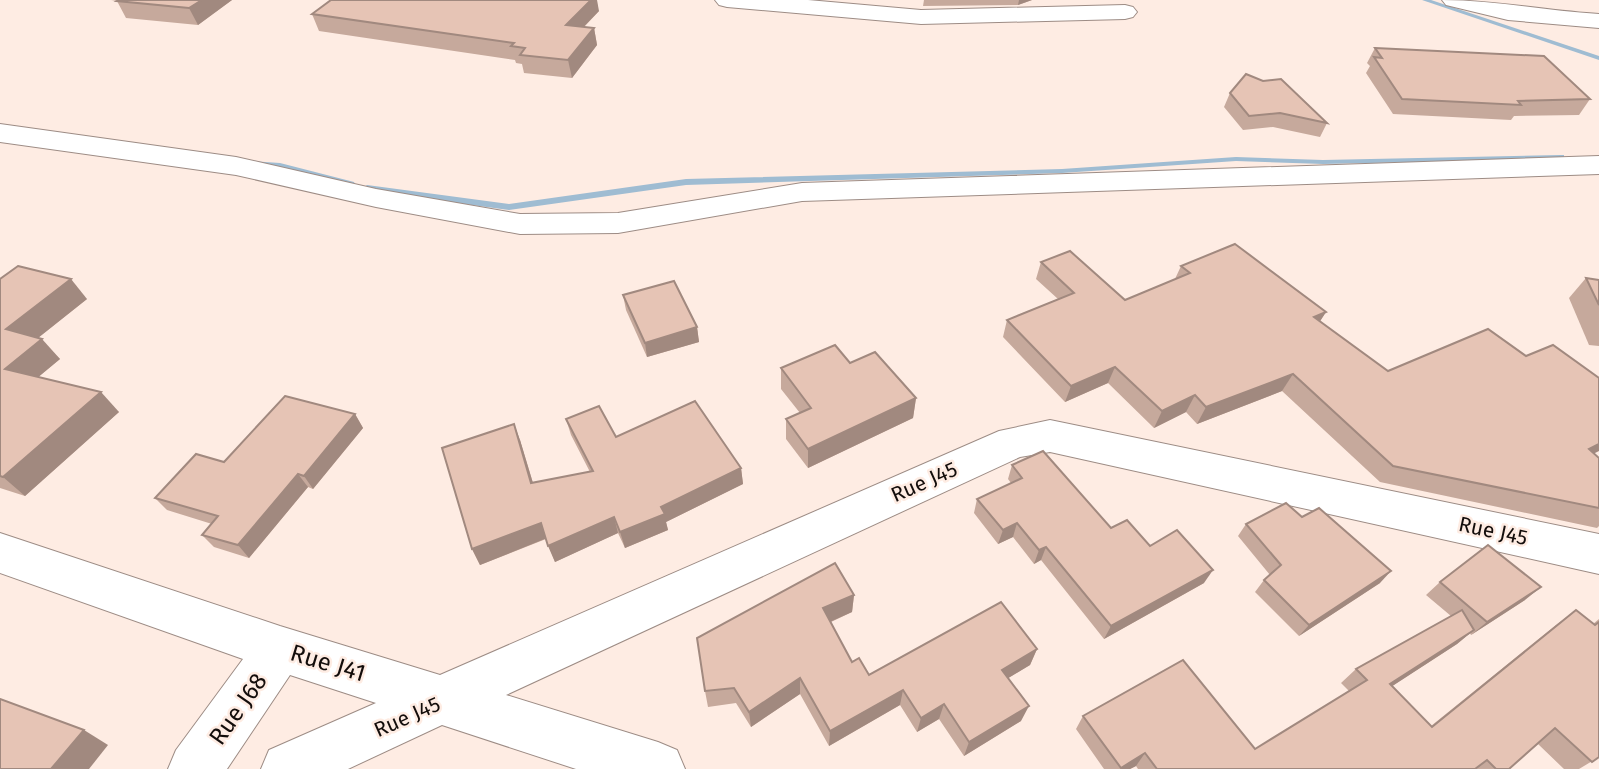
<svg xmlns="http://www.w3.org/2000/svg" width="1599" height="769" viewBox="0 0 1599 769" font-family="'Fira Sans',sans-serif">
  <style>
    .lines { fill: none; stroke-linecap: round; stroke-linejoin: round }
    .stream { fill: #9fbcd2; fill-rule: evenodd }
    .street-casing { stroke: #9d8c85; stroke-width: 2 }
    .street { fill: #fff; fill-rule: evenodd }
    .wall { fill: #c6a99c }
    .shaded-wall { fill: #a1897f }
    .building { fill: #e6c4b5; stroke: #a1897f; stroke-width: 2 }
    .labels { text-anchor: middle; stroke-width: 5; stroke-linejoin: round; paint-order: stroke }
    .street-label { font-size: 21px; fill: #130d0b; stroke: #feece3 }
    .near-street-label { font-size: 24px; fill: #130d0b; stroke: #feece3 }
  </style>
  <rect width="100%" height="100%" fill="#feece3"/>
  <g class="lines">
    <!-- stream -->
    <g class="stream">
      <path d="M1422,0H1431L1599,56V60Z"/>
      <path d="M1561,155H1564V159L1323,164L1236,161L1062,173L686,185L509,210L367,191L363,188L367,185L509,204L686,179L1062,169L1236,157L1323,160Z"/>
      <path d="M251,161L280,163L354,182L355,184L351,187L280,167L254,165L250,163Z"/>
    </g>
    <defs>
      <g id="street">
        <path d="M715,0H808L921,10L1125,5L1133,7L1137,12L1133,17L1125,19L921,24L727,7L719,5Z"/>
        <path d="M1442,0C1495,0 1546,11 1599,14V28L1508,20L1446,5Z"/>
        <path d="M0,124L236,157L376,189L520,214L618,213L802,183L1599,156V174L802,201L618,233L520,234L376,207L236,175L0,142Z"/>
        <path d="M1050,420L1599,534V574L1050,452L1020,457L506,695L658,742L677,750L685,769H576L442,725L348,769H261L269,750L376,703L290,675L227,769H168L176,750L243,659L0,573V533L280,626L440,675L999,431Z"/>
      </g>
    </defs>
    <!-- street casing -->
    <use href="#street" class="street-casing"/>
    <!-- street -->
    <use href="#street" class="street"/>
  </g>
  <!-- wall -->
  <g class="wall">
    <path d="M111,0H232L198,25L126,18L117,1H118Z"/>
    <path d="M924,0H1032L1018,5L923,6Z"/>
    <path d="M599,11L584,27L594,28L597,45L572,78L524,73L522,64L516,63L515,60L319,31L312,14Z"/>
    <path d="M1375,48L1590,99L1579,115L1514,116L1511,120L1393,114L1366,73L1370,66L1367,63Z"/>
    <path d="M1263,81L1327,123L1320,137L1273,127L1243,130L1224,107L1230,93Z"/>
    <path d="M1041,262L1125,300L1175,279L1181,266L1326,312L1320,321L1388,371L1594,453L1599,458V526L1597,528L1380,482L1282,391L1197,424L1186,412L1154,428L1108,383L1065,402L1003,337L1007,320L1058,299L1036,279Z"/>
    <path d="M1586,278L1599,280V346L1589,345L1569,298Z"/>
    <path d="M0,279L87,299L38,338L60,359L38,377L119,412L25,496L0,488Z"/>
    <path d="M623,295L697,327L699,342L647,357L626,310Z"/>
    <path d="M850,363L916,398L913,418L808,468L786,439V419L800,413L781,389V368Z"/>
    <path d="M355,414L363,428L313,489L308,487L249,558L214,547L202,535L212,524L167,510L155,498L224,462Z"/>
    <path d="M566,419L616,437L741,468L743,484L666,522L668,530L625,548L618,533L555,562L546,539L480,565L472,549L520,440L533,483L590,472L571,435Z"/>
    <path d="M1012,465L1111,528L1150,546L1204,583L1104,639L1041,560L1034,564L1013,537L998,544L974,513L977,499L1011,483L1008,479Z"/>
    <path d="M1246,524L1380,583L1299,636L1255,592L1264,580L1270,575L1238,536Z"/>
    <path d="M1440,582L1525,600L1471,635L1470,633L1457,644L1392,686L1431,726L1556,625L1576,610L1593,624L1599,619V757L1579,769H1564L1538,744L1509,769H1138L1136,766L1130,769H1104L1076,729L1083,716L1255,749L1349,691L1341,683L1356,669L1451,616L1426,595Z"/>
    <path d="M854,595L852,612L831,622L852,662L869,675L1037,649L1030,665L1008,678L1021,721L964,756L939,719L917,732L900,705L829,746L800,694L751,727L736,703L708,707L705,691Z"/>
  </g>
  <!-- shaded-wall -->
  <g class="shaded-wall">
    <path d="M202,0H232L198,25L189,8Z"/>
    <path d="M591,0H597L599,11L569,42L566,25Z"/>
    <path d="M1019,0H1032L1018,5Z"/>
    <path d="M594,28L597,45L572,78L568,60Z"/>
    <path d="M71,279L87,299L24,349L6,329Z"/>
    <path d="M1326,312L1315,329L1314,317Z"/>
    <path d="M697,327L699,342L647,357L645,343Z"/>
    <path d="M42,339L60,359L24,389L5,369Z"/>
    <path d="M1115,367L1108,383L1065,402L1071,386Z"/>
    <path d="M1293,374L1282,391L1197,424L1206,407Z"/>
    <path d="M101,392L119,412L25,496L3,477Z"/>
    <path d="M1195,395L1186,412L1154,428L1162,411Z"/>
    <path d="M916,398L913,418L808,468V449Z"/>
    <path d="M355,414L363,428L313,489L304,476Z"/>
    <path d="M514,424L520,440L538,500L531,483Z"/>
    <path d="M1599,444V451L1571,465L1589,449Z"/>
    <path d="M741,468L743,484L666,522L668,530L625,548L620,532L661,507Z"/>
    <path d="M298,474L308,487L249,558L238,545Z"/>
    <path d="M614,517L618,533L555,562L548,546Z"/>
    <path d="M541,523L547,538L480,565L472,549Z"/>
    <path d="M1017,523L1013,537L998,544L1003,530Z"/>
    <path d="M1046,547L1041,560L1034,564L1039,550Z"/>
    <path d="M1213,570L1204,583L1104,639L1111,626Z"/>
    <path d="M1391,571L1380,583L1299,636L1309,625Z"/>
    <path d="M1541,587L1525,600L1471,635L1487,622Z"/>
    <path d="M854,595L852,612L823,625V608Z"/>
    <path d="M1474,630L1457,644L1374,698L1390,684Z"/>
    <path d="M1037,649L1030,665L995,686L1002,670Z"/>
    <path d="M800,678V694L751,727L749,712Z"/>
    <path d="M903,690L900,705L829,746L830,731Z"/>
    <path d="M944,704L939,719L917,732L921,718Z"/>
    <path d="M1029,706L1021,721L964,756L969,742Z"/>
    <path d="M84,730L108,745L89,769H51Z"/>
    <path d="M1145,753L1136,766L1130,769H1120Z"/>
  </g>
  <!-- building -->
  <g class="building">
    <path d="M119,0H202L189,8L117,1Z"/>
    <path d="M331,0H591L566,25L594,28L568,60L520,55L525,48L511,46L514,43L312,14Z"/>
    <path d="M1375,48L1544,56L1590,99L1518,101L1521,105L1402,99L1374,57L1382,58Z"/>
    <path d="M1246,74L1263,81L1281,79L1327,123L1280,113L1249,116L1230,93Z"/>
    <path d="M1235,244L1326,312L1314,317L1388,371L1488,329L1526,356L1553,345L1599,378V444L1589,449L1599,458V508L1393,466L1293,374L1206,407L1195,395L1162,411L1115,367L1071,386L1007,320L1074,293L1041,262L1070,251L1125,300L1190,273L1181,266Z"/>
    <path d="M18,266L71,279L6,329L42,339L5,369L101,392L3,477L0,476V279Z"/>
    <path d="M1586,278L1599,280V305Z"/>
    <path d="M674,281L697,327L645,343L623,295Z"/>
    <path d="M835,345L850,363L875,352L916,398L808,449L786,419L811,408L781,368Z"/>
    <path d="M285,396L355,414L304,476L298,474L238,545L202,535L218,516L155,498L196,454L224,462Z"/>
    <path d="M695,401L741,468L661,507L665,514L620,532L614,517L548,546L541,523L472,549L442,448L514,424L531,483L593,471L566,419L599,406L616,437Z"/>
    <path d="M1043,451L1111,528L1127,520L1150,546L1177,530L1213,570L1111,626L1046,547L1039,550L1017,523L1003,530L977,499L1022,478L1012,465Z"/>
    <path d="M1286,503L1302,517L1319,508L1391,571L1309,625L1264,580L1281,565L1246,524Z"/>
    <path d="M1488,545L1541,587L1487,622L1440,582Z"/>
    <path d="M835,563L854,595L823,608L852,662L859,658L869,675L1001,602L1037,649L1002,670L1029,706L969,742L944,704L921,718L903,690L830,731L800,678L749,712L734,688L705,691L697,638Z"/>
    <path d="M1462,610L1474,630L1390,684L1432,727L1576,610L1595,625L1599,622V757L1592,762L1555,728L1509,769H1496L1487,760L1475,769H1157L1145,753L1121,768L1083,716L1183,660L1255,749L1367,680L1356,669Z"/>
    <path d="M0,699L84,730L51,769H0Z"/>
  </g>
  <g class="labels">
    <!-- street labels -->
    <g class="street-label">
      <text transform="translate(924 482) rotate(-24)" y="7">Rue J45</text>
      <text transform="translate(1493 531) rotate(12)" y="7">Rue J45</text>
      <text transform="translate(407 717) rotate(-24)" y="7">Rue J45</text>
    </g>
    <!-- near-street labels -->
    <g class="near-street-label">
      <text transform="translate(328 663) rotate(17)" y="8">Rue J41</text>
      <text transform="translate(238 709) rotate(-55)" y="8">Rue J68</text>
    </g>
  </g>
</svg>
